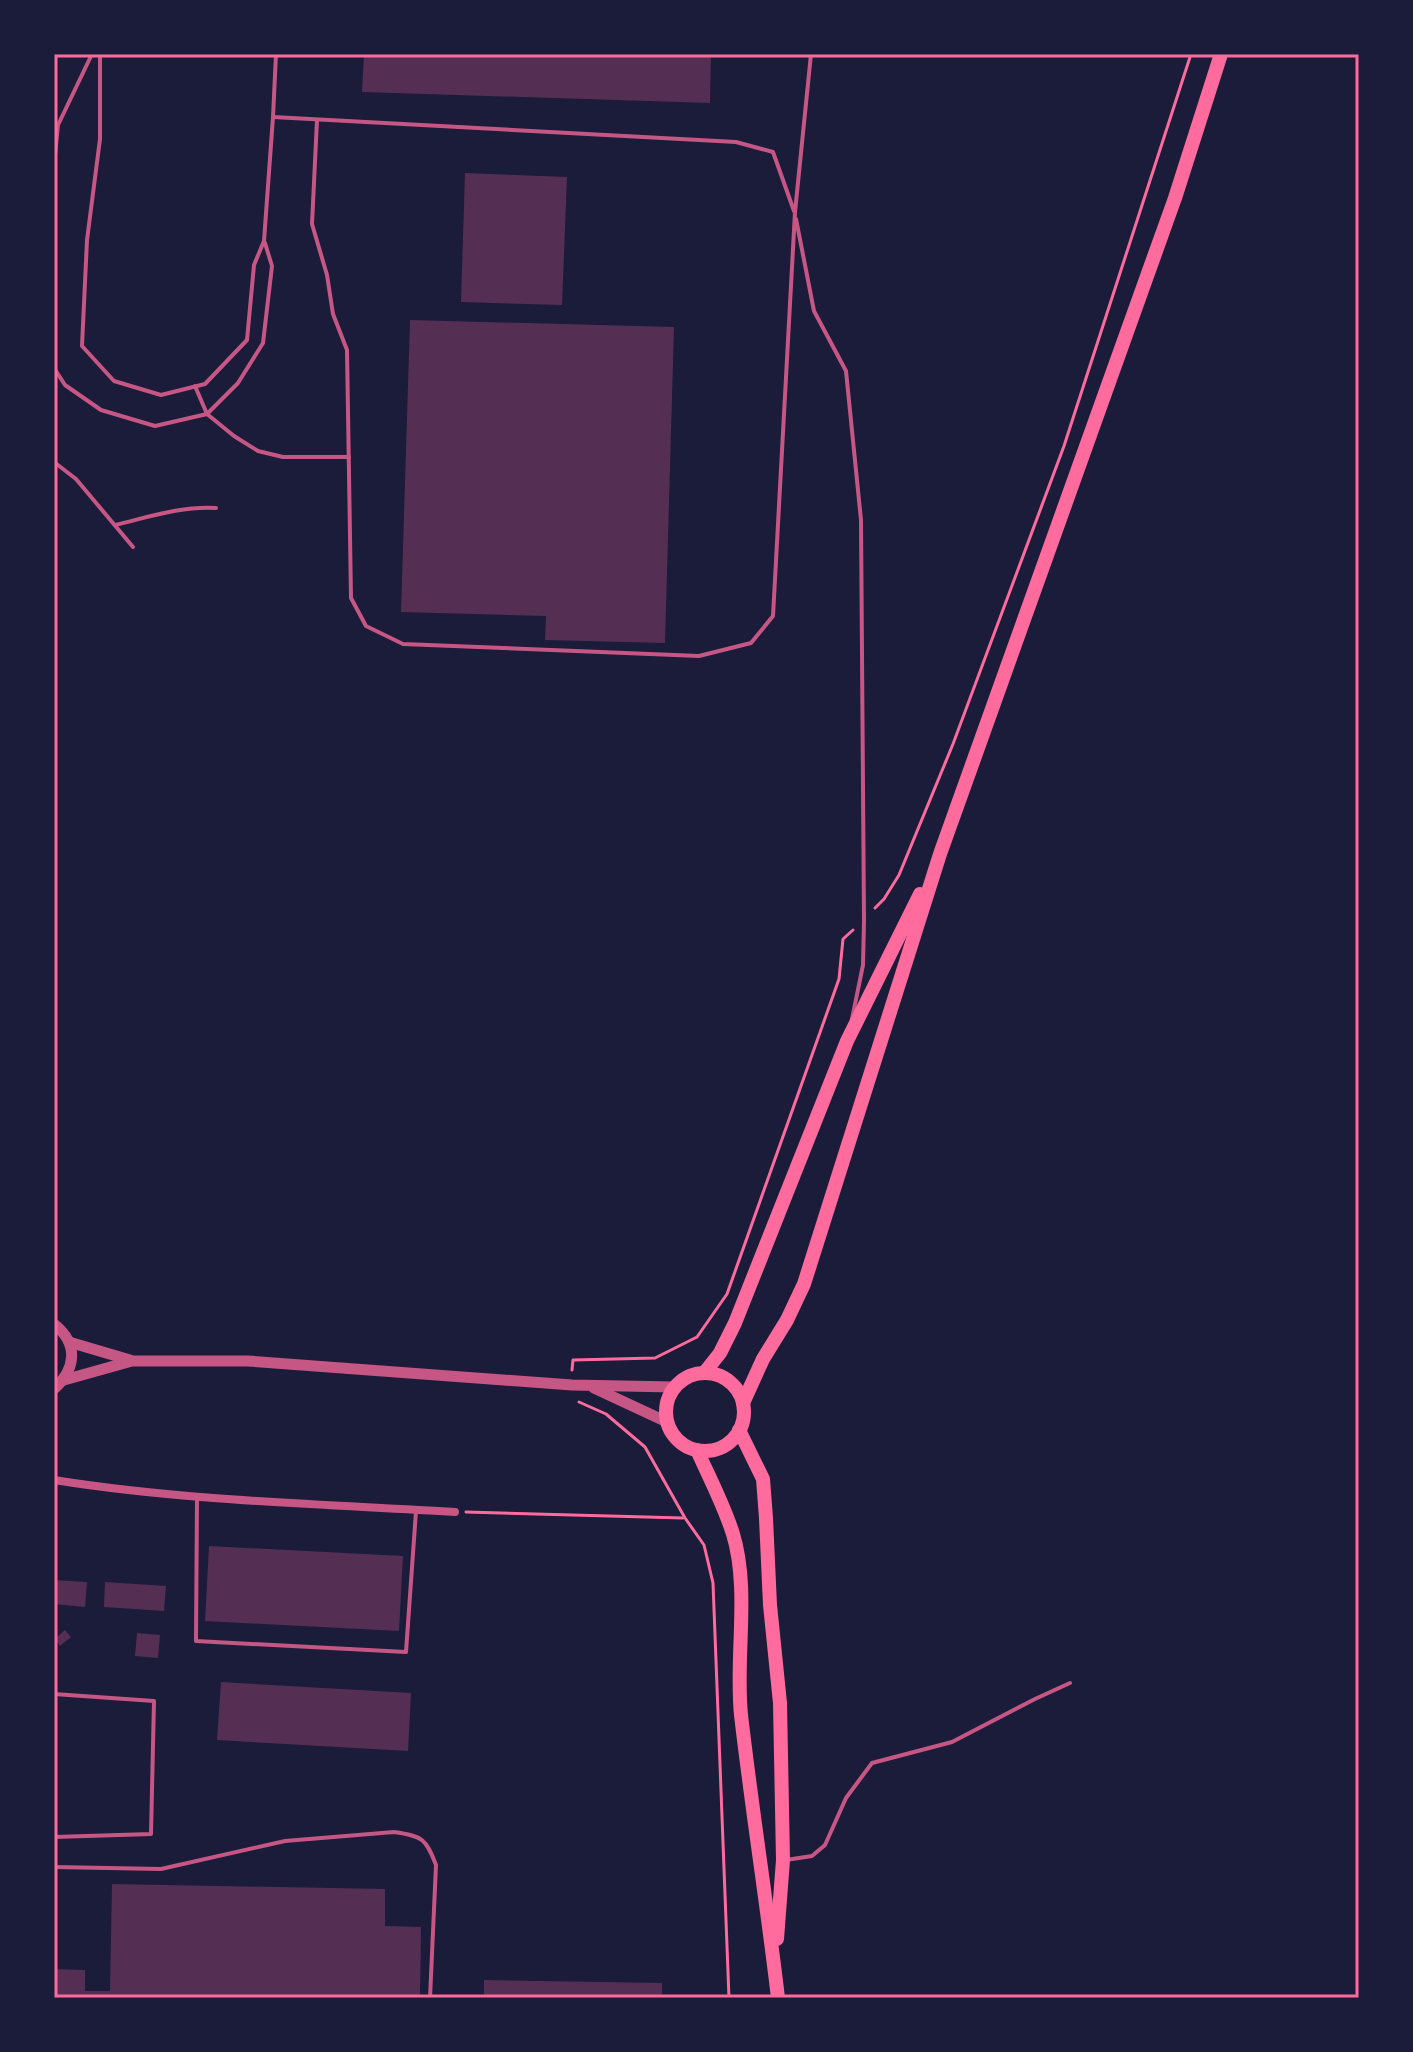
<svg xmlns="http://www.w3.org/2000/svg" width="1413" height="2052" viewBox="0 0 1413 2052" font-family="'DejaVu Sans',sans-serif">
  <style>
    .building { fill: #542f53 }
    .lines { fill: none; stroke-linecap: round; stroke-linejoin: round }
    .path { stroke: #ff6b9d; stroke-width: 3 }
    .service { stroke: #c65784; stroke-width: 4 }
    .minor { stroke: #c65784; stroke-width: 8 }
    .tertiary { stroke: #c65784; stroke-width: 11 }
    .primary { stroke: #ff6b9d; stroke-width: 14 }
    .neatline { fill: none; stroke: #ff6b9d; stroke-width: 3 }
  </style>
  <rect width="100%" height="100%" fill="#1b1b3a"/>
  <!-- building -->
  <g class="building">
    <path d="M364,54H711L710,103L362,92Z"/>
    <path d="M465,173L567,177L562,305L461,302Z"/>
    <path d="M410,320L674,327L665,643L545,640L546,616L401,612Z"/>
    <path d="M209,1546L403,1556L399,1631L205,1621Z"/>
    <path d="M54,1580L87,1582L85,1607L54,1604Z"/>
    <path d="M105,1582L166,1586L164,1611L104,1607Z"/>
    <path d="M65,1630L71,1637L60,1646L55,1639Z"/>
    <path d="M137,1633L160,1635L158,1658L135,1656Z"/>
    <path d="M221,1682L411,1693L408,1751L217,1740Z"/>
    <path d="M112,1884L385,1889V1926L421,1927L420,1998H54V1969L85,1970V1991H110Z"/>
    <path d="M484,1980L662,1983V1998H484Z"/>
  </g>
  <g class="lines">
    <!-- path -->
    <g class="path">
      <path d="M875,908L884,899L899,875L953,744L1064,446L1191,54"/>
      <path d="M572,1370L573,1360L655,1358L697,1337L727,1294L839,979L843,939L853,930"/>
      <path d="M579,1402L606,1414L645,1447L685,1518L704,1545L713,1583L729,1998"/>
      <path d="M466,1512L683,1518"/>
    </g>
    <!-- service -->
    <g class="service">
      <path d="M100,54V139L87,240L82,346L114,381L161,395L205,384L247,340L254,265L264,241L273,117"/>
      <path d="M276,54L273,117L736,142L773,152L794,211"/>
      <path d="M317,120L312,224L327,275L333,314L347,350L351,598L366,626L403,644L699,656L751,643L773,616L795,212L811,54"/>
      <path d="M54,165L58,125L92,54"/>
      <path d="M796,219L814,311L846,371L861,520L864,921L863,965L852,1019"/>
      <path d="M54,368L65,385L101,410L155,426L207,414L238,383L263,343L272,266L265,243"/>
      <path d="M195,386L207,414L234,436L258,451L283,457H349"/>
      <path d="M54,462L76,479L133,547"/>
      <path d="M115,525C149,517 181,506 216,508"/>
      <path d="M197,1498L196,1641L406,1652L416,1511"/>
      <path d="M54,1694L154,1701L151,1834L54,1837"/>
      <path d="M786,1860L812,1856L825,1845L846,1798L872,1763L952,1742L1035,1699L1070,1683"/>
      <path d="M54,1867L161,1869L285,1841L394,1832C423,1836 426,1839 436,1865L430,1998"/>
    </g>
    <!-- minor -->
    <path class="minor" d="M54,1480C186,1501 321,1504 455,1512"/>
    <!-- tertiary -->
    <g class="tertiary">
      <path d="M54,1324C79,1344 76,1369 54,1389"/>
      <path d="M69,1342L130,1360"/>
      <path d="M64,1380L132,1361H248L572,1385L674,1387"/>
      <path d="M594,1388L667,1422"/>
    </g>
    <!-- primary -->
    <g class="primary">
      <path d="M705,1372L720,1353L735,1323L847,1041L920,894"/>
      <circle cx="705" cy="1412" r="39"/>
      <path d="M743,1403L763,1359L787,1320L804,1284L940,854L1175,198L1221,54"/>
      <path d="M739,1430L763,1479L766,1518L770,1605L780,1703L783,1860L777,1939"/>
      <path d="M697,1450C709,1477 724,1505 733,1534C750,1590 735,1657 741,1715C752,1810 767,1904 778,1998"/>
    </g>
  </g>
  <!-- border -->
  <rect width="1413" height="2052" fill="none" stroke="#1b1b3a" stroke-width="112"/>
  <rect x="56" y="56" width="1301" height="1940" class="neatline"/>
</svg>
